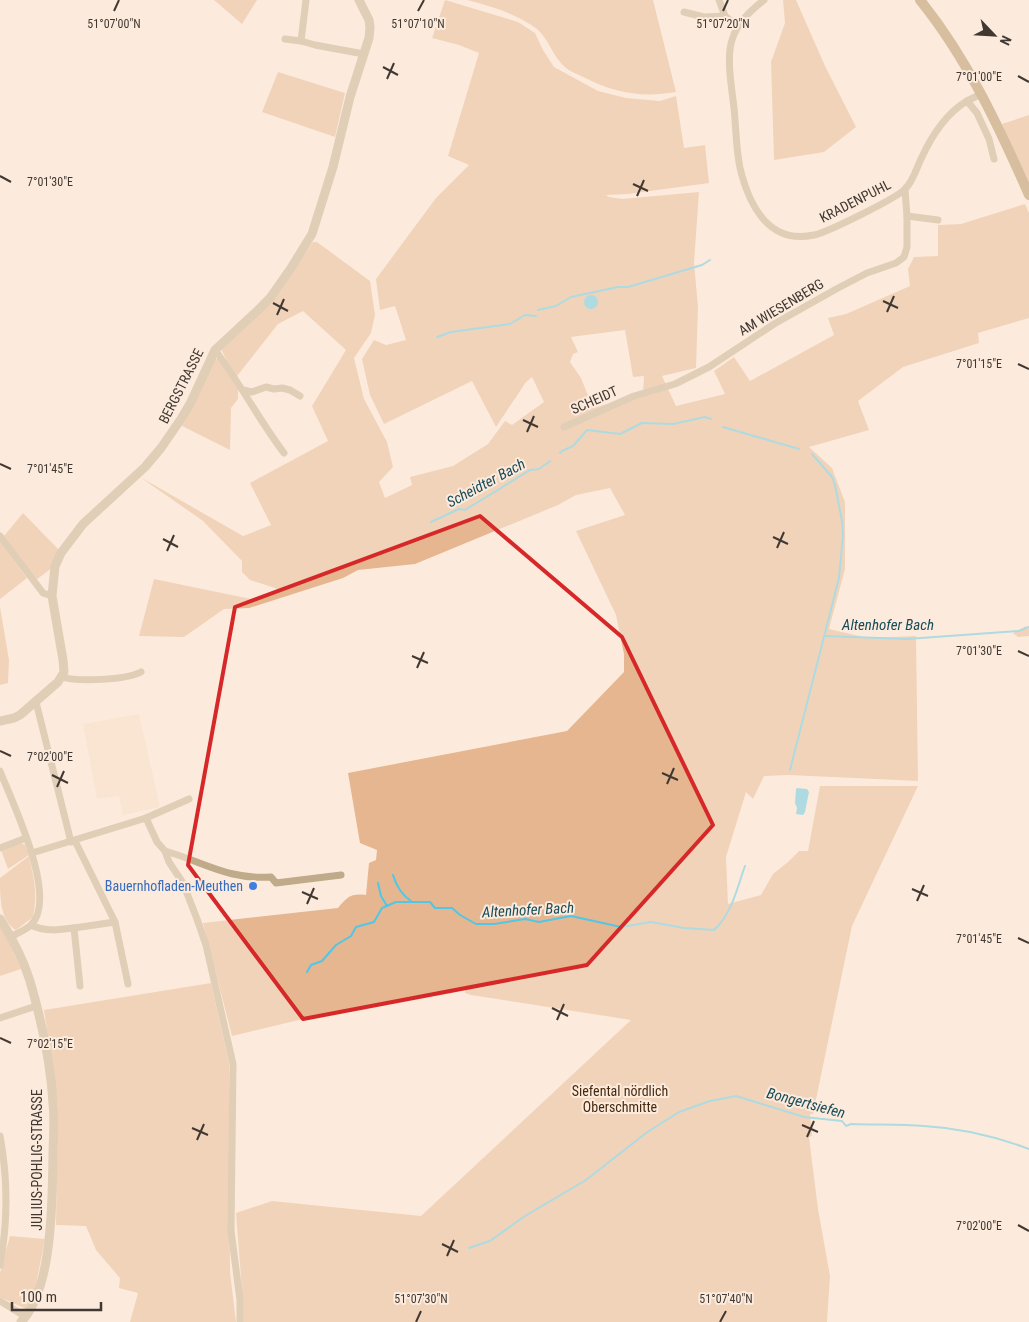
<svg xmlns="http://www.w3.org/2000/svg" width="1029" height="1322" viewBox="0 0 1029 1322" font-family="'Roboto Condensed',sans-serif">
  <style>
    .built { fill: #f8ddc6 }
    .green { fill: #e5b68f; fill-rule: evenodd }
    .water { fill: #50c7e6 }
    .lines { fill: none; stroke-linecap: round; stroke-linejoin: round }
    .stream { stroke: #50c7e6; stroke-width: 2 }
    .minor { stroke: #bfaa89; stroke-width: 7 }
    .tertiary { stroke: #bfaa89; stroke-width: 9 }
    .secondary { stroke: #a88856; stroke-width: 10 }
    .marked { fill: none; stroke: #d62828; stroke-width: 4; stroke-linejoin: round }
    .ticks { fill: none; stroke: #403831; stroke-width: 2 }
    .shop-dot { fill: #3f7fe0; stroke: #fcebdd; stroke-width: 2 }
    .labels { text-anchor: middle; stroke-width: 4; stroke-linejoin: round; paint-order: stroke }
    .street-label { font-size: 14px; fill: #403831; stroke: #fcebdd }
    .shop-label { font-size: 14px; fill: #366cbe; stroke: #fcebdd; text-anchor: end }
    .park-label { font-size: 14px; fill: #462a0f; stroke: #fcebdd }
    .water-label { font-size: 15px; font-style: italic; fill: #184c58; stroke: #fcebdd }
    .ticks-label { font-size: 12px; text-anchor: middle; fill: #403831; stroke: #fcebdd; stroke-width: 4; stroke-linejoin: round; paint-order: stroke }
  </style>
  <rect width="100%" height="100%" fill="#fcebdd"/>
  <!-- built -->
  <path class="built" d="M139,714L160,807L123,815L119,796L97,799L83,724Z"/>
  <!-- green -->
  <g class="green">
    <path d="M214,0H257L242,24Z"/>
    <path d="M445,0L518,22L535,33L543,50L554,67L598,91L626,98L660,101L676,96L684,148L705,145L709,183L628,194L606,195L609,197L622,199L699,192L694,263L698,307L696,368L662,376L676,406L725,394L714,371L734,357L750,381L834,335L828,318L846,314L910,286L908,269L914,257L938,256V225L961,224L1025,204L1029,213V318L978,333L979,343L903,367L858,401L869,430L809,447L832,468L845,502V569L829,629L868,638L916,636L918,781L789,775L764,776L753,799L746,792L726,857L728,904L761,895L773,874L788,862L799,851H808L820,786H918L852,926L813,1114H810L812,1136L809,1137L818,1209L830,1276L827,1322H243L241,1277L236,1213L272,1201L421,1216L631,1020L471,995L465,993V990L303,1019L232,1036L203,923L338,908C347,897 351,893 366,895L369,863L376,860L377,850L360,843L348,773L567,731L624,672V654L616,615L576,531L625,515L610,488L576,495L558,505L415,564L358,570L343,578L249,608L224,609L184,637L139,636L154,579L251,599L281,590L250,580L242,572V561L203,521L140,477L243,536L271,525L250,483L328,441L312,406L346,350L303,311L278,324L237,376L228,363L221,349L279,291L313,242H317L370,281L375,315L371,333L354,358L364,399L387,442L393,467L379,482L385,498L412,485L410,477L453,466L488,444L505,421L512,425L544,402L532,377L526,382L496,427L472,381L384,424L370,395L362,359L374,340L386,345L406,340L395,306L380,310L376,279L436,198L469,165L448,156L479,53L459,45L432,38ZM625,330L633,377L644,376L643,394L593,408L581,378L570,362L573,354L578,352L571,337Z"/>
    <path d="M467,0H653L676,92C641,98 615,93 583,77C578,74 571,72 566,68C553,58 549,39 537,29C518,14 490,6 467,0Z"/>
    <path d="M783,0H796L825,66L856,127L824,152L774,160L771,62L785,23Z"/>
    <path d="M278,72L345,93L335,137L262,112Z"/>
    <path d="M1029,115V186L1007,137L1002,124Z"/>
    <path d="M214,359H219L238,386V399L231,408L230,450L182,426Z"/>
    <path d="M23,513L60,551L52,568L36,580L4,536Z"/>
    <path d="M0,541L27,578L0,599Z"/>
    <path d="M0,607L9,660L8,683L0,685Z"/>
    <path d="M1026,626L1029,629V636L1018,637L1013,633Z"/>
    <path d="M21,843L25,845L29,855L8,869L1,850Z"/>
    <path d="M29,856C34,880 38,893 33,917L16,930C0,921 0,897 0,878Z"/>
    <path d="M0,927L7,938L21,969L0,976Z"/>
    <path d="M211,983L229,1063L230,1272L236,1322H130L138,1293L119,1288L120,1278L96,1250L86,1226L56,1225L58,1107L44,1010Z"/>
    <path d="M10,1236L45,1239L34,1294L26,1309L0,1297V1273Z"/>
  </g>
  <!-- water -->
  <g class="water">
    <circle cx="591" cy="302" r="7"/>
    <path d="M797,788L807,789L809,792L805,812L803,815L796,814L797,808L795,803L796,789Z"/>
  </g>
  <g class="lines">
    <!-- stream -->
    <g class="stream">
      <path d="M538,310L556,306L571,297L618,287H628L702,265L710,260"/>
      <path d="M437,337L451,332L510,324L525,315L536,316"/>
      <path d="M723,427L799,449"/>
      <path d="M560,453L562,451L573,446L587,430L620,434L642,423L673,424L705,417L711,419"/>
      <path d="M431,522L459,509L465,510L530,470L539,469L550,461"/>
      <path d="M825,636L907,639L1019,631L1029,627"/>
      <path d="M790,770L839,578L843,535L842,521L835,485L832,477L812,454"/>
      <path d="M393,875C396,885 402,895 411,901"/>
      <path d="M378,883L381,896L387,906"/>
      <path d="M307,972L311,965L322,961L336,945L351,936L356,927L374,922L382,908L396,902H430L435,908H452L460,915L476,924H494L525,919L539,922L571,916L621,927L651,922L684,928L714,930C732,914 737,888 745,866"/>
      <path d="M469,1248L490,1241L525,1216L586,1180L646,1133L679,1112L710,1101L736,1096L804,1117L842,1121L846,1126L851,1124C875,1125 900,1124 924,1126C959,1128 997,1137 1029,1149"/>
    </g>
    <!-- minor -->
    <g class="minor">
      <path d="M719,0L725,16L737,26"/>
      <path d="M764,0C750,11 737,23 732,40C726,58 732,89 734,108C736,127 736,149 740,168C749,205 769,245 814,235C826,233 897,198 905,189C913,182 916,169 921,159C931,137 945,114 967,101"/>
      <path d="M684,12L704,17L725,16"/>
      <path d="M285,39L301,41L315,45L364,54"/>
      <path d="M301,41L306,0"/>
      <path d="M981,94L967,101L977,113L989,139L994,159"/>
      <path d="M907,216L938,220"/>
      <path d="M215,350C240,383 259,420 284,453"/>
      <path d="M243,390L252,392L266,387L274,389L282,388L290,390L300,396"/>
      <path d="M564,427L634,396L675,384L709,367L774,324L838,288L867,273L896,263L904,257L907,247V216L905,190"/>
      <path d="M0,536L43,593L52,596"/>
      <path d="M62,677C78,682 126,680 141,672"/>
      <path d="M36,702L71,842"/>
      <path d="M0,771C12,802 59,898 31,925C26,930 17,933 11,937"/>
      <path d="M146,818L157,842L165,851L169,862L183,883L197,919L206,945L233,1064L231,1231L240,1300V1322"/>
      <path d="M75,841L115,922L128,984"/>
      <path d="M0,848L26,838"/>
      <path d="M165,851C204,862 228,880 271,877L276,883L341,875"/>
      <path d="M32,853L146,818L189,799"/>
      <path d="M31,925C45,932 59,930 74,928"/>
      <path d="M80,986L74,928L115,922"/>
      <path d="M0,1018L36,1006"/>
      <path d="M0,1136C8,1179 8,1222 0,1265"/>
      <path d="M0,1301L26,1317"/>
    </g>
    <!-- tertiary -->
    <g class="tertiary">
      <path d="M0,721L14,718L20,715L58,682L64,672L63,660L52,596L55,566L61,553L83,524L145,467L161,448L181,419L191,402L215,350L257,311L270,298L291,268L312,234L333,167L350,97L369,38L370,27L369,20L359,0"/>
      <path d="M0,919C12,938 23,959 30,981C41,1019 51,1064 53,1104C55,1121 53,1140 53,1157C52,1201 53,1289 21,1322"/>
    </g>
    <!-- secondary -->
    <path class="secondary" d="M920,0C967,58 999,127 1029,195"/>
  </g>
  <!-- marked area -->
  <path d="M0 0H1029V1322H0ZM480,516L622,637L713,825L587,965L303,1019L188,865L235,607Z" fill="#fcebdd" fill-opacity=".55" fill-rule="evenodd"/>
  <path class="marked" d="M480,516L622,637L713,825L587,965L303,1019L188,865L235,607Z"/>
  <!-- ticks -->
  <path class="ticks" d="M114,11L119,0M418,11L424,0M723,11L728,0M383,67L398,75M1018,76L1029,82M387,79L394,63M0,176L11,182M633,184L648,191M637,196L644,180M883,301L898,308M273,303L288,311M887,312L894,296M277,315L284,299M1018,364L1029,369M523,420L538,427M527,432L534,416M0,464L11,469M773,537L788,544M163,539L178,547M777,548L784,532M167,551L174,535M1018,651L1029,656M412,656L428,663M417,668L424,652M0,751L11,756M662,773L678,780M52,775L68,783M667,784L674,768M57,787L64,771M912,889L928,896M302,892L318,899M917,901L924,885M307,904L314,888M1018,938L1029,943M552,1008L568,1016M557,1020L564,1004M0,1038L11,1043M802,1125L818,1132M192,1128L208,1135M807,1137L814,1121M197,1140L204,1124M1018,1225L1029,1231M442,1244L458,1252M447,1256L454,1240M416,1322L421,1311M720,1322L726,1311"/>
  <!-- markers -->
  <circle class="shop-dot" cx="253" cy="886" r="5"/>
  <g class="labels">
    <!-- street labels -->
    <g class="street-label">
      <text transform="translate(855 201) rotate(-27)" y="5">KRADENPUHL</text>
      <text transform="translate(781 307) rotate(-31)" y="5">AM WIESENBERG</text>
      <text transform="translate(181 386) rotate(-63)" y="5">BERGSTRASSE</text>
      <text transform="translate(594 400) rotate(-24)" y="5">SCHEIDT</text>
      <text transform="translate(37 1160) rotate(-90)" y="5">JULIUS-POHLIG-STRASSE</text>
    </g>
    <!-- shop labels -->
    <g class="shop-label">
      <text x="243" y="891">Bauernhofladen-Meuthen</text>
    </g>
    <!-- park labels -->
    <g class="park-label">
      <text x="620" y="1096">Siefental nördlich<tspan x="620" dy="16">Oberschmitte</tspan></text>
    </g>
    <!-- water labels -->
    <g class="water-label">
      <text transform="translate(486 483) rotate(-28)" y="5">Scheidter Bach</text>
      <text x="888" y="630">Altenhofer Bach</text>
      <text transform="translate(528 910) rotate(-3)" y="5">Altenhofer Bach</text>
      <text transform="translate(806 1103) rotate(15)" y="5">Bongertsiefen</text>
    </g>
  </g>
  <g class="ticks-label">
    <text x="114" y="28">51°07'00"N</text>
    <text x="418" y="28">51°07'10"N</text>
    <text x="723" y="28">51°07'20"N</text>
    <text x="979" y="81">7°01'00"E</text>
    <text x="50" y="186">7°01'30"E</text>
    <text x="979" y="368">7°01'15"E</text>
    <text x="50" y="473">7°01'45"E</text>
    <text x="979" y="655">7°01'30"E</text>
    <text x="50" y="761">7°02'00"E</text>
    <text x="979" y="943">7°01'45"E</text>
    <text x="50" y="1048">7°02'15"E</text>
    <text x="979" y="1230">7°02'00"E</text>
    <text x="421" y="1303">51°07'30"N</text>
    <text x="726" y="1303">51°07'40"N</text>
  </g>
  <!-- north arrow -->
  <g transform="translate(994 35) rotate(115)" stroke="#fcebdd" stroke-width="4" paint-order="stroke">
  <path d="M0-4L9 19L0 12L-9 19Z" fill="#403831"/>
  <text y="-8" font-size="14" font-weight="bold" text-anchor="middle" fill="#403831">N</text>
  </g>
  <!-- scale -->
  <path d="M12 1302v8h89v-8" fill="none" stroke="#403831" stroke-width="2.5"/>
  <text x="20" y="1302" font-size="15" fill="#403831" stroke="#fcebdd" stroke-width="4" paint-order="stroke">100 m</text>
</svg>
